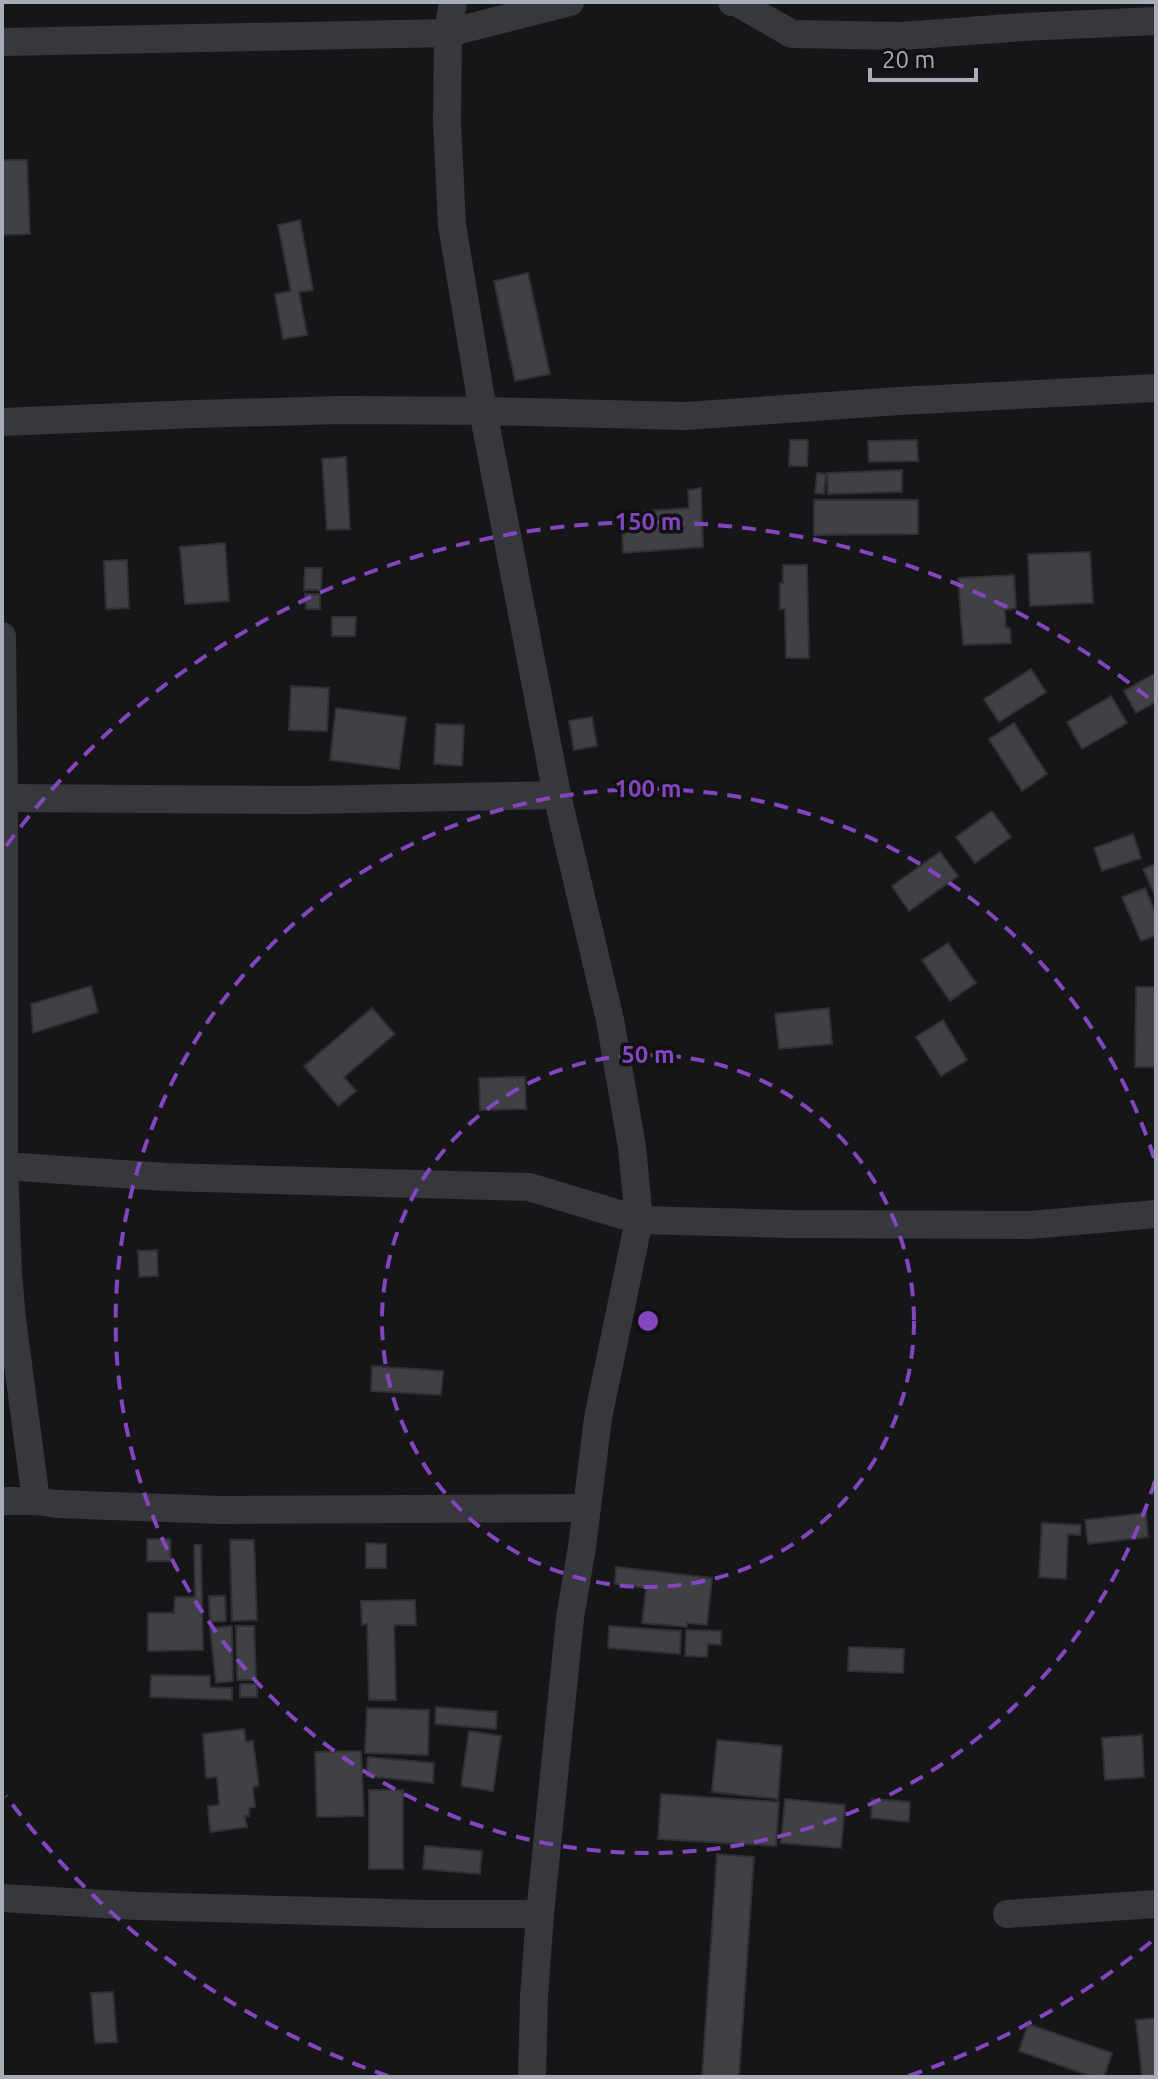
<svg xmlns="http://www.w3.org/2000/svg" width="1158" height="2079" viewBox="0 0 1158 2079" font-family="Ubuntu,sans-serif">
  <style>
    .building { fill: #404145; stroke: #303034; stroke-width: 2 }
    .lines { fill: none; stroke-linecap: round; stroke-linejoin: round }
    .street { stroke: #37383d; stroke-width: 28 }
    .ring { fill: none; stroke: #8446be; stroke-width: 4; stroke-dasharray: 14 10 }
    .centre { fill: #8446be; stroke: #111113; stroke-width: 4 }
    .ring-label { font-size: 24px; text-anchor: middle; font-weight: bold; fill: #8446be; stroke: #111113; stroke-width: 7; stroke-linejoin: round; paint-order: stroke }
  </style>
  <rect width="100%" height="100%" fill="#161618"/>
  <!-- building -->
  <g class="building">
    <path d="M2,160H27L30,234L2,235Z"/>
    <path d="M300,220L313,290L299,292L307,335L283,339L275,294L291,291L278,225Z"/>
    <path d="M528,273L550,374L515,381L494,281Z"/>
    <path d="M790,440H808L807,466H789Z"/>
    <path d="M917,440L918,461L869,462L868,441Z"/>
    <path d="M346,457L350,529L327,530L322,459Z"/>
    <path d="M902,470V492L828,494L827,473Z"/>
    <path d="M817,473L826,474L824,494L815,493Z"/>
    <path d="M701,488L703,547L623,553L622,526L645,525L644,511L689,508L688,490Z"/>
    <path d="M814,500H918V534L814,535Z"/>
    <path d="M225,543L229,601L185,604L180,547Z"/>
    <path d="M1090,552L1093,603L1030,606L1028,554Z"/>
    <path d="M127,560L129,608L106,609L104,561Z"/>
    <path d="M783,565H807L809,658H786L785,609H780V583H783Z"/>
    <path d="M305,568H322L321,590H304Z"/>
    <path d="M1014,575L1016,608L1005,610L1006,628H1010L1011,643L963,645L958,578Z"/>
    <path d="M305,594H320V609H306Z"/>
    <path d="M332,617H356L355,636H332Z"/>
    <path d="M1031,669L1046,692L999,722L984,699Z"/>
    <path d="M1156,673V702L1136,713L1124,691Z"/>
    <path d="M291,686L329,688L327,731L289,730Z"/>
    <path d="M1111,696L1127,723L1082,749L1067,722Z"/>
    <path d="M336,708L406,717L399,769L330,760Z"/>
    <path d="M592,717L597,746L574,750L569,721Z"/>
    <path d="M1014,723L1047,774L1022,791L989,739Z"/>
    <path d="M436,724L464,725L462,766L434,764Z"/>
    <path d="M992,811L1011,837L975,863L956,837Z"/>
    <path d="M1133,834L1141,858L1102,871L1094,848Z"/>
    <path d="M940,852L958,876L909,911L892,886Z"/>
    <path d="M1156,864V898L1143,869Z"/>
    <path d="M1145,888L1156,914V935L1141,941L1122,897Z"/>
    <path d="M948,943L976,983L950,1001L922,960Z"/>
    <path d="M91,986L98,1012L33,1033L31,1004Z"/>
    <path d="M1136,987H1156V1067H1135Z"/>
    <path d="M372,1008L395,1034L344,1077L356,1091L338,1106L304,1066Z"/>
    <path d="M829,1008L832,1044L779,1049L775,1014Z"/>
    <path d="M943,1020L967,1060L941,1076L916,1037Z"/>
    <path d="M525,1077L526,1109L480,1110L479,1078Z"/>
    <path d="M157,1250L158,1276L139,1277L138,1251Z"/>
    <path d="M372,1366L443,1371L441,1395L371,1391Z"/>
    <path d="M1146,1513L1148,1537L1088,1544L1085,1520Z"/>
    <path d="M1042,1523L1081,1525L1080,1535L1068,1534L1066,1579L1039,1577Z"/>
    <path d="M147,1539H170L171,1561H147Z"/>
    <path d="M230,1540H254L257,1620L232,1621Z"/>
    <path d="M366,1543L386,1544V1568H366Z"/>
    <path d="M194,1545H201L203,1650L148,1651V1613H174L175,1597H195Z"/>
    <path d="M616,1567L712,1578L707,1625L687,1623V1627L642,1623L646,1588L615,1584Z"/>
    <path d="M209,1596H225L226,1621L210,1622Z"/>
    <path d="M415,1600L416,1625H394L396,1700H369L367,1624L362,1625L361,1601Z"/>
    <path d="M232,1626L233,1681L216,1683L210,1628Z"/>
    <path d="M236,1626H254L256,1680H237Z"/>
    <path d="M609,1626L681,1631L680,1654L608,1648Z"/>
    <path d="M686,1630L721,1631V1645L708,1644L707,1657L685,1656Z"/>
    <path d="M849,1647L904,1649L903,1673L848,1671Z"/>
    <path d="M151,1675L210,1676V1687L232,1688V1700L150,1697Z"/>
    <rect x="240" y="1684" width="17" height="13"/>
    <path d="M436,1707L497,1712L496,1729L435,1724Z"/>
    <path d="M367,1708L429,1710L428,1755L365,1753Z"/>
    <path d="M244,1729L246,1742L253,1741L259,1786L253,1787L255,1807L249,1808V1816H245L247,1827L210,1832L208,1806L219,1805L217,1777L206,1778L203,1734Z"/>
    <path d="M469,1731L501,1736L493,1791L461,1786Z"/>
    <path d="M1142,1735L1144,1777L1105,1780L1102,1738Z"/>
    <path d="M717,1740L782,1746L778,1799L712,1792Z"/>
    <path d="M361,1751L364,1816L317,1817L315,1752Z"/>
    <path d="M368,1757L434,1763L433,1783L366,1776Z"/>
    <rect x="369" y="1790" width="34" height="79"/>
    <path d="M661,1794L779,1802L776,1846L658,1839Z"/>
    <path d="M785,1799L845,1805L841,1848L781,1843Z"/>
    <path d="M872,1799L910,1802L909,1822L871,1818Z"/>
    <path d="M425,1846L482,1851L480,1874L423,1869Z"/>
    <path d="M717,1854L754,1857L739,2077H702Z"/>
    <path d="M113,1992L117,2042L95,2043L91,1993Z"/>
    <path d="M1156,2018V2077H1142L1136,2020Z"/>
    <path d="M1028,2024L1112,2053L1104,2077H1093L1019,2051Z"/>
  </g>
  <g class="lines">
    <!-- street -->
    <g class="street">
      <path d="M453,2L448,33L447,122L452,225L483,411L557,795L610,1020L632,1147L639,1220L598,1418L582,1547L570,1618L540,1914L534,1997L532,2077"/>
      <path d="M732,2L738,3L792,34L902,36L1023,27L1156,21"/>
      <path d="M2,42L448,33L570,2"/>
      <path d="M2,422L195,414L342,410L483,411L685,416L899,401L1156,388"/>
      <path d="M2,636L4,798V1166L8,1274L12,1319L36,1501L57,1504L221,1510L587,1508"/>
      <path d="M4,798L303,800L557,795"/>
      <path d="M4,1166L166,1177L529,1187L639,1220L789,1224L1030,1225L1156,1214"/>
      <path d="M2,1501H36"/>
      <path d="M2,1898L137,1906L429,1914H540"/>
      <path d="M1007,1914L1156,1904"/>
    </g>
  </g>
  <!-- distance rings -->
  <g class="ring">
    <circle cx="648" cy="1321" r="266"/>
    <path d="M1155 1481A532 532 0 1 1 1155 1161"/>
    <path d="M1151 1942A799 799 0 0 1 908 2076M388 2076A799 799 0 0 1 6 1796M6 846A799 799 0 0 1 1151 700"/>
  </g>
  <circle cx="648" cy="1321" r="12" class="centre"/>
  <g class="ring-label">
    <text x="648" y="530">150 m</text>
    <text x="648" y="797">100 m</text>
    <text x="648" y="1063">50 m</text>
  </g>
  <!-- border -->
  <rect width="1158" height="2079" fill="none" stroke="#a8adb8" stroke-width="8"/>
  <!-- scale -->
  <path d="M870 68v12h106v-12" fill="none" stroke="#a8adb8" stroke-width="4"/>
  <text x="882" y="68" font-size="24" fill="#a8adb8" stroke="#111113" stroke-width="6" paint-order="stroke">20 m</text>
</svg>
